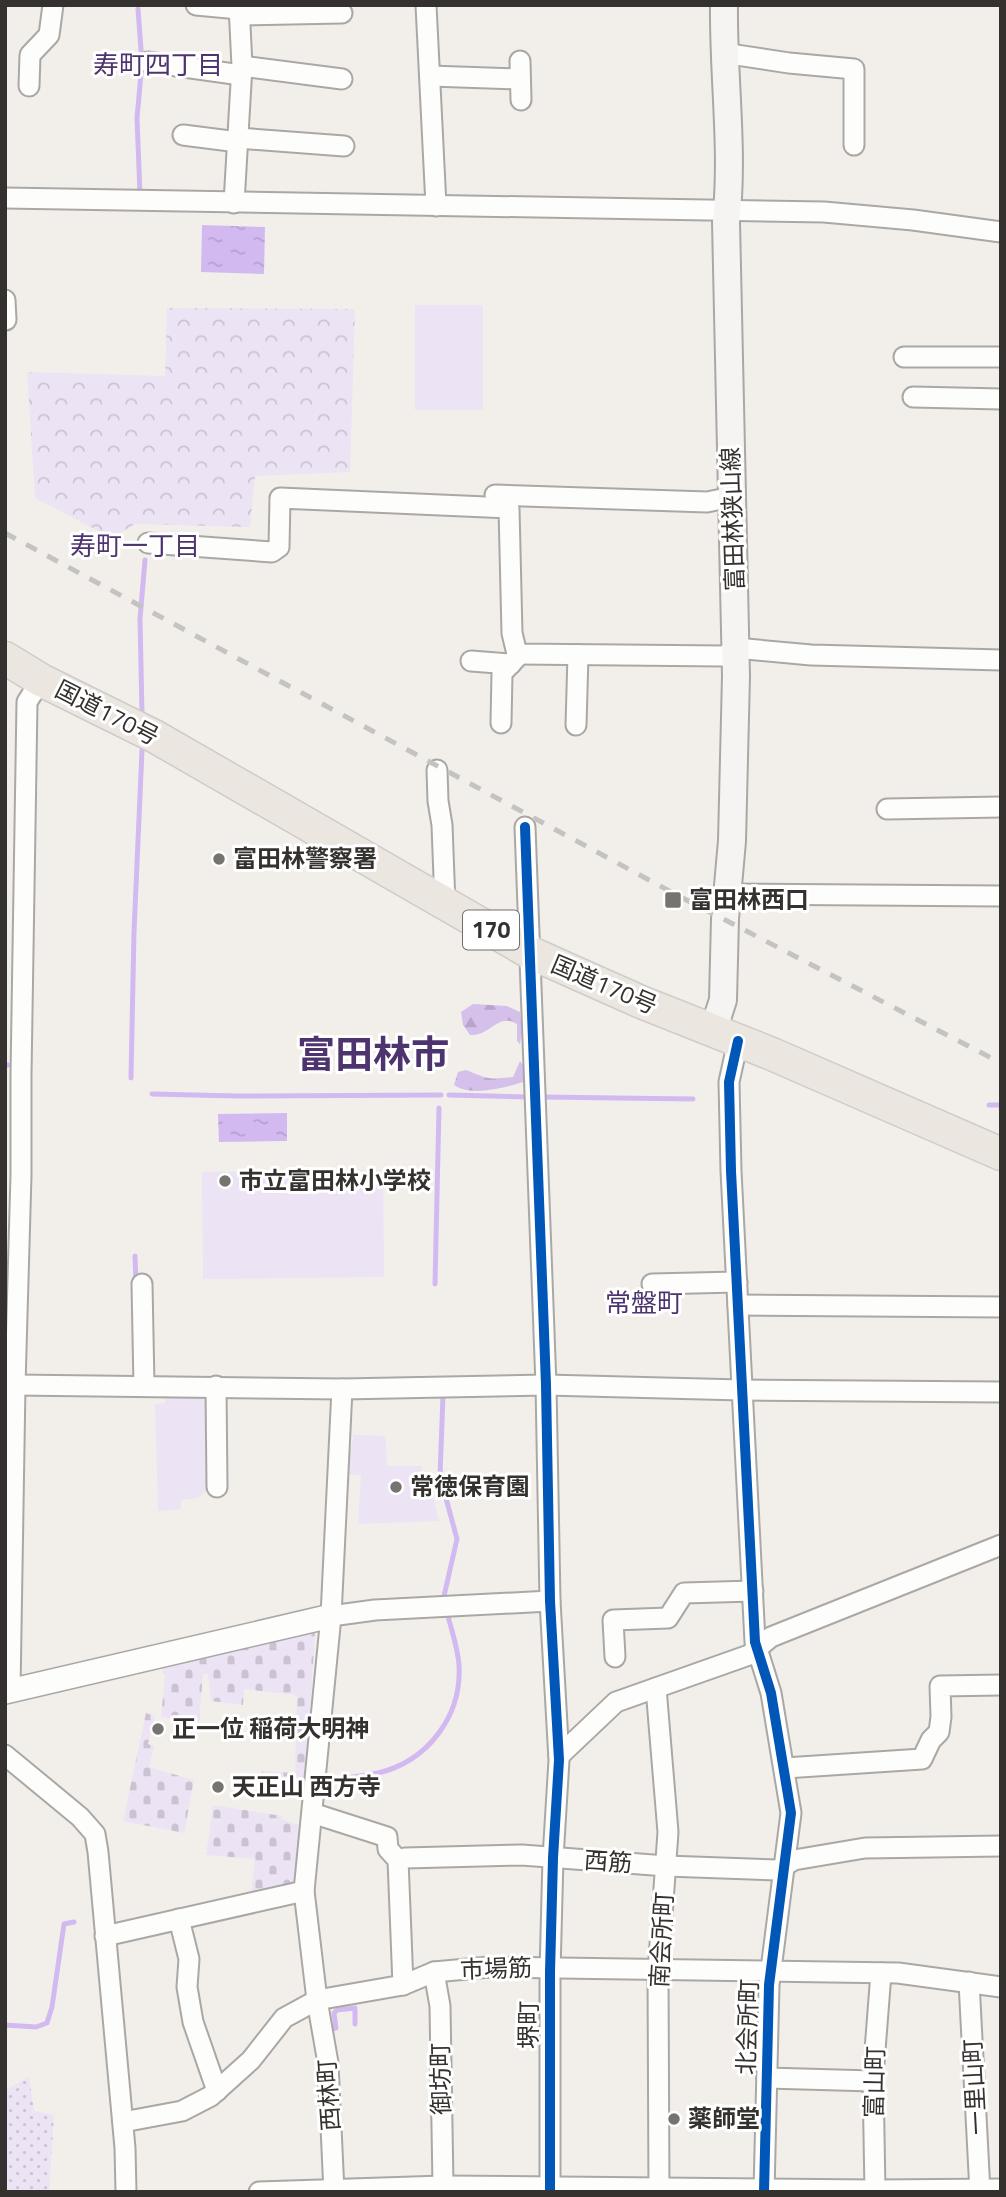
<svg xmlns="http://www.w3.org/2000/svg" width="1006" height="2197" viewBox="0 0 1006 2197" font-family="'Titillium Web','Noto Sans JP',sans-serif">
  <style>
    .grass { fill: url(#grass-dots) }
    .forest { fill: url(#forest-firs) }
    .cemetery { fill: url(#cemetery-stones) }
    .park { fill: url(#park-crowns) }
    .garden { fill: #ece3f4 }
    .water { fill: url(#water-ripples) }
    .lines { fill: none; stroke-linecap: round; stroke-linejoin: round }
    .stream { stroke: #d2baf1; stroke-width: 5 }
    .minor-casing { stroke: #aaa8a5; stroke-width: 23 }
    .tertiary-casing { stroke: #aaa8a5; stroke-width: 26 }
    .secondary-casing { stroke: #aaa8a5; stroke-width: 30 }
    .trunk-casing { stroke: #ceccca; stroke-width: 35 }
    .minor { stroke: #fdfdfc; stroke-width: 19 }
    .tertiary { stroke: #fdfdfc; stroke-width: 23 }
    .secondary { stroke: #f6f4f2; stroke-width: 26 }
    .trunk { stroke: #ece6e1; stroke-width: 32 }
    .rail { stroke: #c3c3c1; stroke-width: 5; stroke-dasharray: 12 12; stroke-linecap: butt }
    .cycleway-casing { stroke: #fff; stroke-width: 15 }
    .cycleway { stroke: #0057b8; stroke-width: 10 }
    .poi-dot { fill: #767471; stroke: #fff; stroke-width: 2.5 }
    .labels { text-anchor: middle; stroke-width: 6; stroke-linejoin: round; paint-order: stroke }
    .shield { fill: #fff; stroke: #716f6d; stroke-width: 2 }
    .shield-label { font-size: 23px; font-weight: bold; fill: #34312f }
    .street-label { font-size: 24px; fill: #34312f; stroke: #fff }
    .poi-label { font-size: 24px; font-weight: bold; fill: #34312f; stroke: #fff; text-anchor: start }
    .neighbourhood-label { font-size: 26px; fill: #4e346f; stroke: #fff }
    .town-label { font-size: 38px; font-weight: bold; fill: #4e346f; stroke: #fff }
  </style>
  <defs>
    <pattern id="grass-dots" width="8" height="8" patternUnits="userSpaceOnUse" patternTransform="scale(1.75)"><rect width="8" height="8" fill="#ece3f4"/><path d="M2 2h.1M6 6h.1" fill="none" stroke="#cbc3d2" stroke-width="1.8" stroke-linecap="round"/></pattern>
    <pattern id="forest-firs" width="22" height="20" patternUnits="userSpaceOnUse" patternTransform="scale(1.75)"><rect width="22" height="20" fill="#d4c0ea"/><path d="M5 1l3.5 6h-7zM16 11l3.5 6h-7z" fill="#b7a5c9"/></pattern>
    <pattern id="cemetery-stones" width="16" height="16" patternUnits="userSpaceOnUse" patternTransform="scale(1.75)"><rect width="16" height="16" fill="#ece3f4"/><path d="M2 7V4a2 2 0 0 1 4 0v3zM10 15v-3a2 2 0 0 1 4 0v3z" fill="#cbc3d2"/></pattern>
    <pattern id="park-crowns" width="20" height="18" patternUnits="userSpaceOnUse" patternTransform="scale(1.75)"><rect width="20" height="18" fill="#ece3f4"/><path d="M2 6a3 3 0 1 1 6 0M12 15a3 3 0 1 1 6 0" fill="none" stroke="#cbc3d2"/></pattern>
    <pattern id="water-ripples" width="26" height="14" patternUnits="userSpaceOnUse" patternTransform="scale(1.75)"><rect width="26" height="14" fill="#d2baf1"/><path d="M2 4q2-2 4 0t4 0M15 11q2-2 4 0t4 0" fill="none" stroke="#b5a0cf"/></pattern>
  </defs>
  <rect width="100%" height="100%" fill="#f2efeb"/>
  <!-- grass -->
  <path class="grass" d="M29,2077L34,2111L54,2115L49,2192H5V2090Z"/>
  <!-- forest -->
  <g class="forest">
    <path d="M473,1004L507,1006L520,1012L522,1030L520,1044L517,1041V1024C498,1012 491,1036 470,1035L463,1025L461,1012Z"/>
    <path d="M520,1061L526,1070L523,1082C504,1088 471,1097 454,1085L458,1072L466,1070C488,1079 488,1080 513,1077Z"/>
  </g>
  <!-- cemetery -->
  <g class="cemetery">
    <path d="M307,1630L315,1634L304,1797H258L262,1771L295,1773L297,1695L244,1689L243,1705L211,1701L208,1674H203L199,1722L161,1717L165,1676L162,1664Z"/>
    <path d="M146,1713L155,1716L148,1744L154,1746L149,1767L194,1780L184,1833L123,1821Z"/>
    <path d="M213,1805L282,1816L281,1819L302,1826L297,1881L275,1890L251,1893L255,1859L206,1855Z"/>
  </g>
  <!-- park -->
  <path class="park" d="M167,308L355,309L350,472L255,476L250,527L135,524L112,538L35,498L27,372L165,376Z"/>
  <!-- garden -->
  <g class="garden">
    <rect x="415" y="305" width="68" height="105"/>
    <path d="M383,1170L384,1277L203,1279L202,1172Z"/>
    <path d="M210,1395L211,1484C203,1498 196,1499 181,1500V1509L158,1511L155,1404L165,1403V1396Z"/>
    <path d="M354,1435L384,1436L386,1440L387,1466H422L421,1475L428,1477L439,1521L358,1524L361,1475L345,1474Z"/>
  </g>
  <!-- water -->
  <g class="water">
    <path d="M202,225L265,227L264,274L201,272Z"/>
    <path d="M287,1113V1141L219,1142L218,1114Z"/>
  </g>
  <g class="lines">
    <!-- stream -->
    <g class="stream">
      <path d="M138,9L142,63L137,118L140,194"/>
      <path d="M142,713L140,619L145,560"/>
      <path d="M5,1065H8"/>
      <path d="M131,1078L134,932L142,750"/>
      <path d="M152,1094L237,1096L441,1095"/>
      <path d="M449,1095L528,1097"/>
      <path d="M543,1097L693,1099"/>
      <path d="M989,1105H1001"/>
      <path d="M135,1256L136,1284"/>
      <path d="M435,1284L439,1108"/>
      <path d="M443,1395L440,1476L457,1539L444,1596"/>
      <path d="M335,1780C349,1777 364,1776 378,1773C428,1761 462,1716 459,1665C458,1649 452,1632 448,1616"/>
      <path d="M5,2025L36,2027L47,2023L52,2007L64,1924L74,1922"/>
      <path d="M332,2029L336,2028L334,2013L337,2010L355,2008V2024"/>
    </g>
    <defs>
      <g id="minor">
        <path d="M196,5L239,9"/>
        <path d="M426,5L436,206"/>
        <path d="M239,15L342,13"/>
        <path d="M723,53L789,63L854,69V145"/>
        <path d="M520,61L521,100"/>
        <path d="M148,62L241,75"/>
        <path d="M242,66L342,79"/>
        <path d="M430,76L520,79"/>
        <path d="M29,86L30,55L49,35L53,5"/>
        <path d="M183,135L238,142"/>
        <path d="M238,138L344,146"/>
        <path d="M5,198L824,212L913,220L1001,232"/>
        <path d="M234,203L242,66L239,5"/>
        <path d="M5,300L6,320"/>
        <path d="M904,357H1001"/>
        <path d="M913,397L1001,399"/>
        <path d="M495,495L707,502L732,497"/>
        <path d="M148,543L272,552L279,547L280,498L509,508L512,633L517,654L724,656L736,648L811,655L1001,660"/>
        <path d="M471,661L511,664"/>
        <path d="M501,723L502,673L520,654"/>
        <path d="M576,725L578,655"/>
        <path d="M437,770L438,801L442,825L445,904"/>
        <path d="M887,809L1001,807"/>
        <path d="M525,827L546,1385L550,1601L559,1760L553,1858L550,1972V2192"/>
        <path d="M728,894L1001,896"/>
        <path d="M738,1041L729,1082L731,1171L755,1642L771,1693L791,1813L769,1985L764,2192"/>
        <path d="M142,1284L144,1386"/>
        <path d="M652,1284L737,1282"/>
        <path d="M738,1305L1001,1307"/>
        <path d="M15,1385L342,1389L546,1385L742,1390L1001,1392"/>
        <path d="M216,1386L217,1487"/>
        <path d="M331,1616L375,1610L550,1601"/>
        <path d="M615,1657L613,1620L668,1618L684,1593L753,1591"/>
        <path d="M656,1688L668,1832L658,1972L659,2192"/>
        <path d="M10,1691L15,1385L21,1175V1075L27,702L41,680"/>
        <path d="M5,1755L80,1817L95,1834L98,1852L125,2148L126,2192"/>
        <path d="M559,1756L616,1702L749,1655L771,1637L1001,1545"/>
        <path d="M785,1768L922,1759L931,1740L939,1732L941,1717L940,1686L1001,1685"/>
        <path d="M312,1813L387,1837L388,1849L398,1860L403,1985"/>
        <path d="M398,1860L405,1858L522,1855L666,1866L778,1870L794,1860L865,1848L1001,1846"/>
        <path d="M179,1919L189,1959L187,1987L193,2022L217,2091"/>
        <path d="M105,1936L304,1891"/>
        <path d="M434,1972L440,2006L443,2186"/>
        <path d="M969,1982L980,2192"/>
        <path d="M767,2078L873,2081"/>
        <path d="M123,2122L182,2111L211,2096L251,2060L284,2018L317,2000L403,1985L434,1972L489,1967L898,1973L1001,1987"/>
        <path d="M259,2192L443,2186L875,2190L1001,2189"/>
        <path d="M334,2192L328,2063L317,2000L304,1891L331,1616L342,1389"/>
        <path d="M875,2192L873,2076L881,1973"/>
      </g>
      <path id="tertiary" d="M5,1692L331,1616"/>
      <path id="secondary" d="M713,1031L723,1000L725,919L732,841L736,676L726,222C734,150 723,77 724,5"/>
      <path id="trunk" d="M5,658L41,680L154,736L531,953L641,1002L772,1054L1001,1154"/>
    </defs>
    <!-- minor casing -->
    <use href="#minor" class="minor-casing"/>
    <!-- tertiary casing -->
    <use href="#tertiary" class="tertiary-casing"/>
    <!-- secondary casing -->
    <use href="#secondary" class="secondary-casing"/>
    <!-- trunk casing -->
    <use href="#trunk" class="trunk-casing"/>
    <!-- minor -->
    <use href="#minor" class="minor"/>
    <!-- tertiary -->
    <use href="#tertiary" class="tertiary"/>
    <!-- secondary -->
    <use href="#secondary" class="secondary"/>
    <!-- trunk -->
    <use href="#trunk" class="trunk"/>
    <!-- rail -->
    <path class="rail" d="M5,533L675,894L1001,1063"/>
    <defs>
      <g id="cycleway">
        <path d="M525,827L546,1385L550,1601L559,1760L553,1858L550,1972V2192"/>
        <path d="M738,1041L729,1082L731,1171L755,1642L771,1693L791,1813L769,1985L764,2192"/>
      </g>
    </defs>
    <!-- cycleway casing -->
    <use href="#cycleway" class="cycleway-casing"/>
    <!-- cycleway -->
    <use href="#cycleway" class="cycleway"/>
  </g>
  <!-- markers -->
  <g class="poi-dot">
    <circle cx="219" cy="859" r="7"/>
    <rect x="664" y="891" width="18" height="18" rx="3.5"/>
    <circle cx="225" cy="1181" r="7"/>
    <circle cx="396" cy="1487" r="7"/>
    <circle cx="158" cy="1729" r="7"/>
    <circle cx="218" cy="1787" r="7"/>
    <circle cx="674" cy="2119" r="7"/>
  </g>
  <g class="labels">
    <!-- shield labels -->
    <rect class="shield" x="463" y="910.5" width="56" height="39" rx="5"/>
    <g class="shield-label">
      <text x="491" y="938">170</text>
    </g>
    <!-- street labels -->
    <g class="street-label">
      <text transform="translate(733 519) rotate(-92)" y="8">富田林狭山線</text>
      <text transform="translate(107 713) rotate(27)" y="8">国道170号</text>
      <text transform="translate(604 985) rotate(23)" y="8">国道170号</text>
      <text transform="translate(608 1862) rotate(4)" y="8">西筋</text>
      <text transform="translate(662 1940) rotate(-87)" y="8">南会所町</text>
      <text transform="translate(496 1969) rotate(-2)" y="8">市場筋</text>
      <text transform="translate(529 2025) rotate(-90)" y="8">堺町</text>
      <text transform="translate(748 2027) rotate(-88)" y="8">北会所町</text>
      <text transform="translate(441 2079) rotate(-91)" y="8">御坊町</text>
      <text transform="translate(875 2082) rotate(-89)" y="8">富山町</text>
      <text transform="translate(975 2087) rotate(-93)" y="8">一里山町</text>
      <text transform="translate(329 2095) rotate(-94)" y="8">西林町</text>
    </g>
    <!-- poi labels -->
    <g class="poi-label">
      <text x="233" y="867">富田林警察署</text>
      <text x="689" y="908">富田林西口</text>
      <text x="239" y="1189">市立富田林小学校</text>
      <text x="410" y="1495">常徳保育園</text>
      <text x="172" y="1737">正一位 稲荷大明神</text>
      <text x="232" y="1795">天正山 西方寺</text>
      <text x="688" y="2127">薬師堂</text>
    </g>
    <!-- neighbourhood labels -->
    <g class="neighbourhood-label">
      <text x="158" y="74">寿町四丁目</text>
      <text x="135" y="555">寿町一丁目</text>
      <text x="644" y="1312">常盤町</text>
    </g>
    <!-- town labels -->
    <g class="town-label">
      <text x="373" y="1068">富田林市</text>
    </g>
  </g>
  <!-- border -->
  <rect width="1006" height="2197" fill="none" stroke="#34312f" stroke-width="14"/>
</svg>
